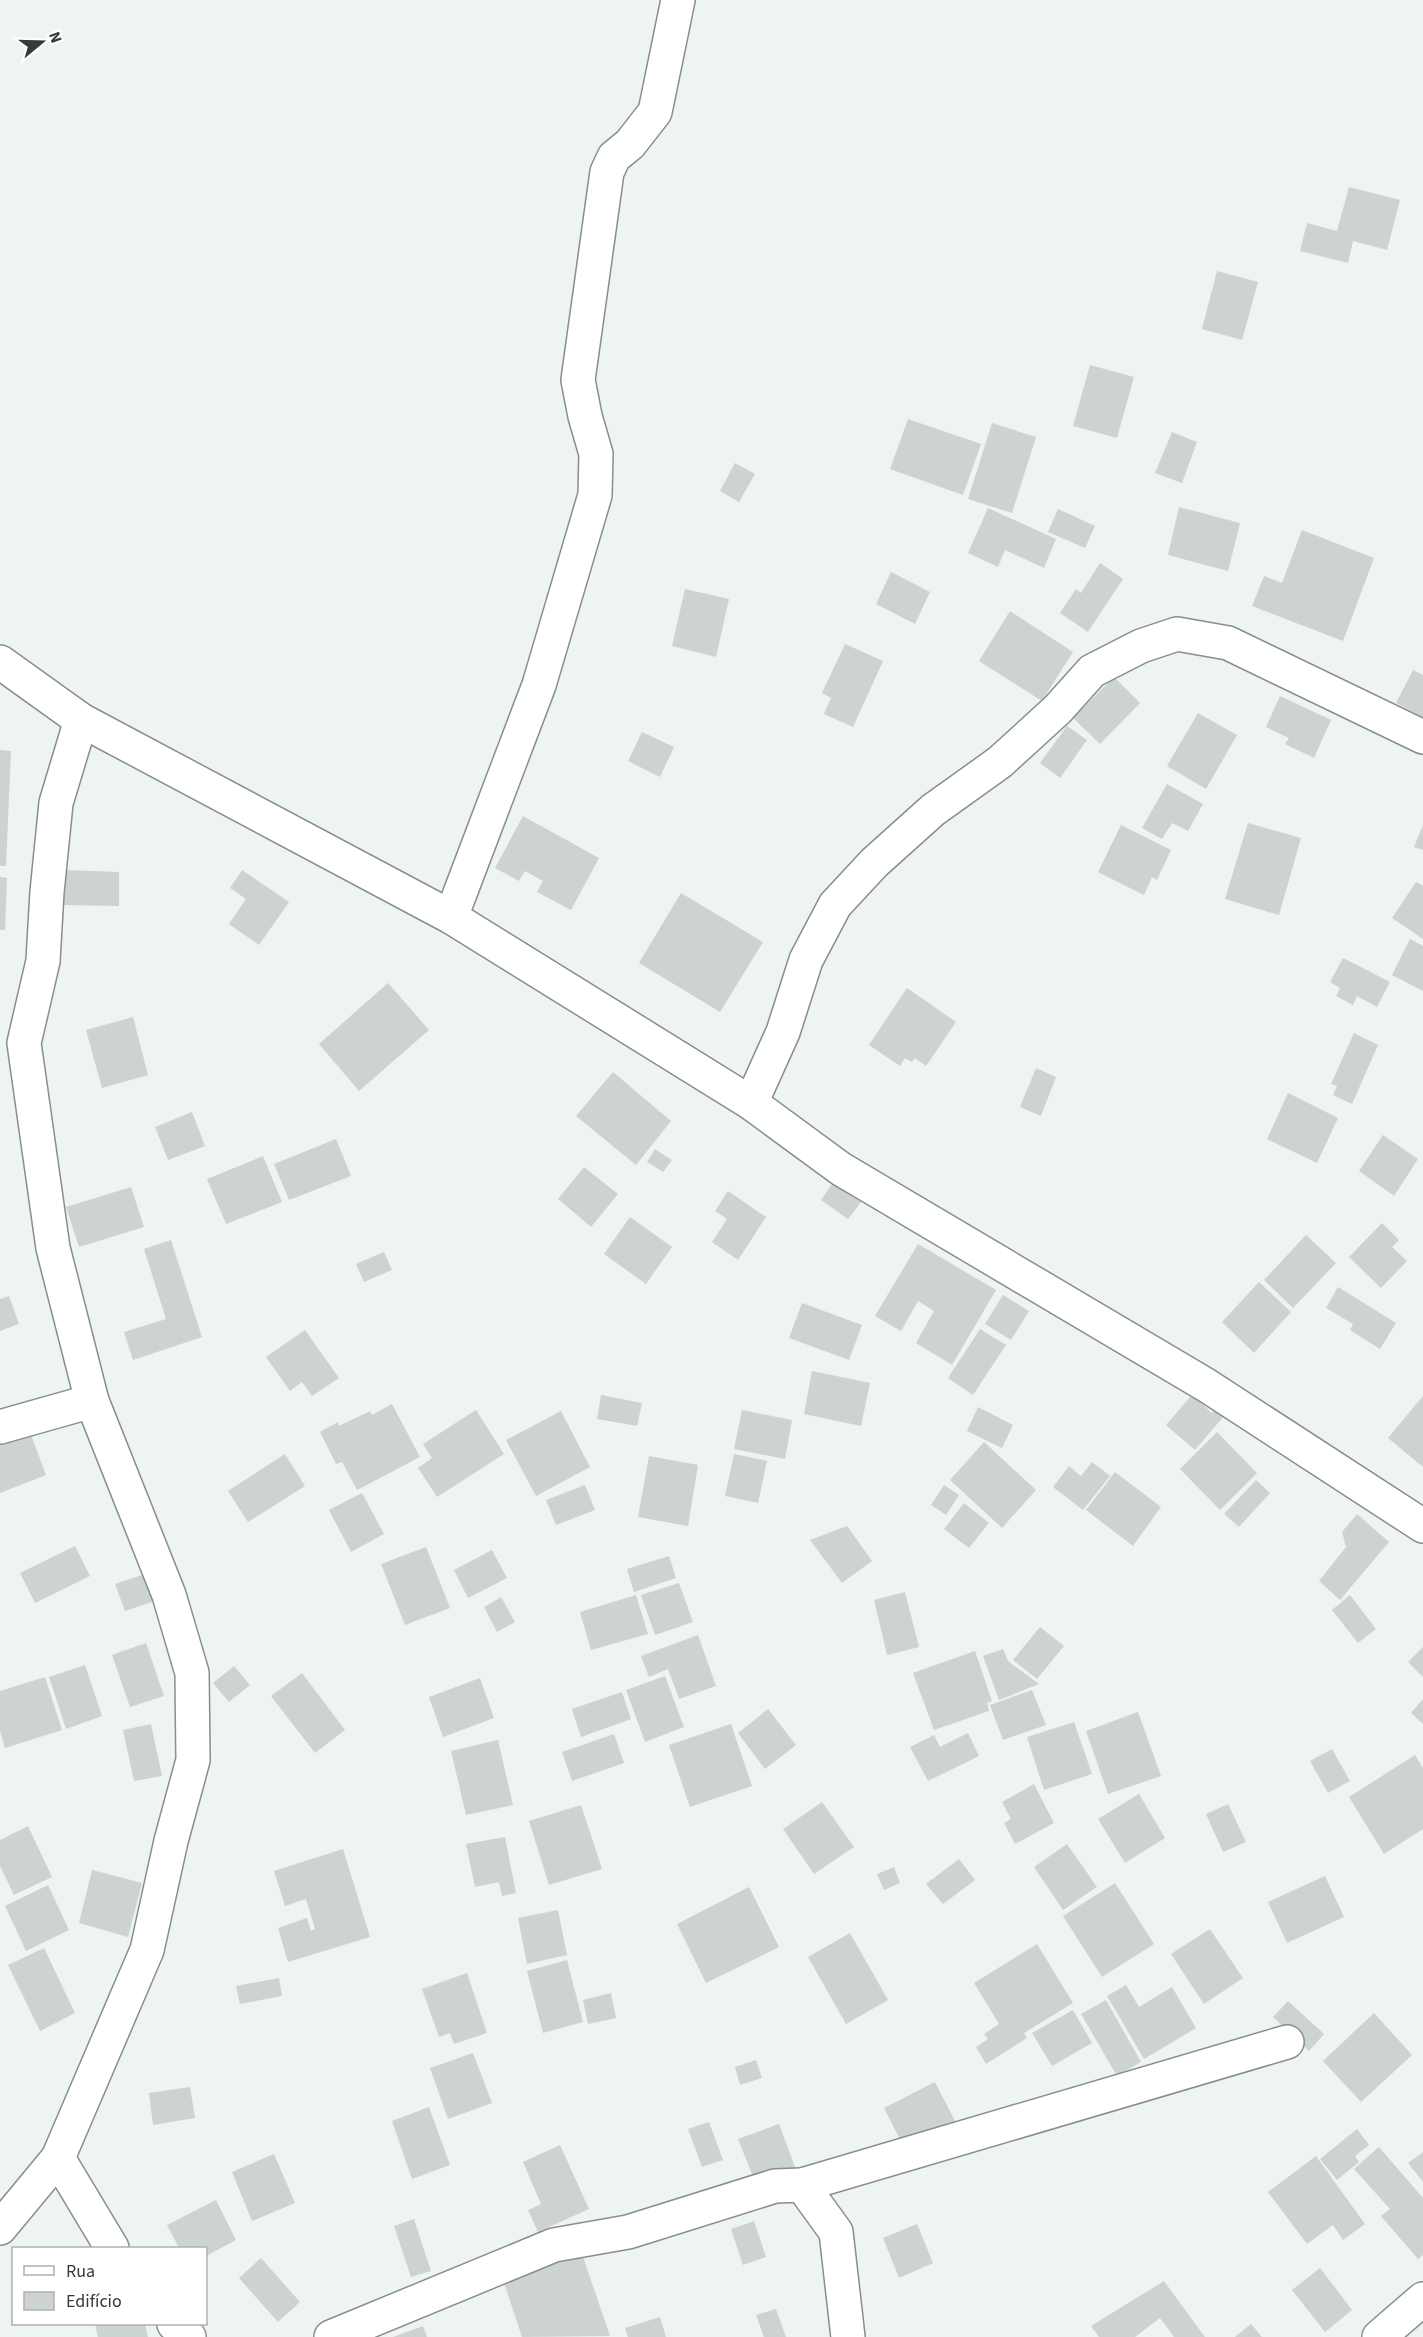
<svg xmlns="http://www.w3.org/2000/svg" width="1423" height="2337" viewBox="0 0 1423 2337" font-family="'Source Sans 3',sans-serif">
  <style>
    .building { fill: #ccd3d0 }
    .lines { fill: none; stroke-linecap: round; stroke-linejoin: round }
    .street-casing { stroke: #878e8b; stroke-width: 36 }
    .street { stroke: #fff; stroke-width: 33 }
  </style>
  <rect width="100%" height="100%" fill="#edf4f1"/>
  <!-- building -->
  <g class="building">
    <path d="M1349,187L1400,200L1387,250L1353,241L1348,263L1300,251L1307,223L1337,231Z"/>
    <path d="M1217,271L1258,282L1242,340L1202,329Z"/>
    <path d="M1090,365L1134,377L1117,438L1073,426Z"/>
    <path d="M908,419L981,444L963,495L890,469Z"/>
    <path d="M992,423L1036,437L1012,513L968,499Z"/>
    <path d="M1172,432L1197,442L1182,483L1155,473Z"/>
    <path d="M735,463L755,474L739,502L720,491Z"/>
    <path d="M1179,507L1240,523L1228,571L1168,555Z"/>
    <path d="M988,508L1056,539L1044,568L1005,550L998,567L968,553Z"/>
    <path d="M1058,509L1095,526L1085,548L1048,532Z"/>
    <path d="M1302,530L1374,558L1343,641L1252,606L1264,576L1282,583Z"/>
    <path d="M1100,563L1123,579L1088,632L1060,613L1076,589L1081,593Z"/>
    <path d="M891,572L930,592L915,624L876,604Z"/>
    <path d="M685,589L729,599L716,657L672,646Z"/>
    <path d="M1010,611L1073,652L1042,701L979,661Z"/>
    <path d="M845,644L883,661L853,727L824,714L831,698L822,693Z"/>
    <path d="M1413,670L1423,675V717L1396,703Z"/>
    <path d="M1114,677L1140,703L1100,744L1073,718Z"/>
    <path d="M1280,696L1331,720L1314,758L1285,744L1289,738L1266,727Z"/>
    <path d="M1198,713L1237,735L1206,789L1167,766Z"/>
    <path d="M1067,726L1087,740L1060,778L1040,763Z"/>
    <path d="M642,732L674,747L660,777L628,761Z"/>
    <path d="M0,750L11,751L6,866H0Z"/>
    <path d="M1167,784L1203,804L1188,831L1172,823L1162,839L1142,828Z"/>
    <path d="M523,816L599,858L571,910L537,892L543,881L525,871L519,881L495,868Z"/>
    <path d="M1248,823L1301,838L1279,915L1225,899Z"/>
    <path d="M1121,825L1171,850L1157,880L1152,877L1144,895L1098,872Z"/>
    <path d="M1423,825V850L1414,847Z"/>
    <path d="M63,870L119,872V906L63,905Z"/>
    <path d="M242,870L289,902L259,945L229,924L246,899L230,888Z"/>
    <path d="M0,877L7,878L5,930H0Z"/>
    <path d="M1416,882L1423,886V939L1392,918Z"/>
    <path d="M681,893L763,942L720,1012L639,963Z"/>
    <path d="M1410,939L1423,946V991L1392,975Z"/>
    <path d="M1343,958L1390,982L1377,1007L1357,996L1353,1005L1336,996L1340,988L1330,982Z"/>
    <path d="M388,983L429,1030L359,1091L319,1044Z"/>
    <path d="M907,988L956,1022L926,1066L915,1058L912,1062L905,1058L900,1066L869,1045Z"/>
    <path d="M133,1017L148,1075L102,1088L86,1030Z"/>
    <path d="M1354,1033L1378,1045L1352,1104L1333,1095L1337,1086L1331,1084Z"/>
    <path d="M1036,1068L1056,1077L1041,1116L1020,1107Z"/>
    <path d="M613,1072L671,1121L636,1165L576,1116Z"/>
    <path d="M1288,1093L1338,1118L1317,1163L1267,1139Z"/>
    <path d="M192,1112L205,1146L168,1160L155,1127Z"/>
    <path d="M1383,1135L1418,1159L1394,1196L1359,1171Z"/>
    <path d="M336,1139L351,1176L289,1200L274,1164Z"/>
    <path d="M655,1149L672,1160L663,1172L647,1162Z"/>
    <path d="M263,1156L282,1202L226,1224L207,1179Z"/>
    <path d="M584,1167L618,1194L591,1227L558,1199Z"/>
    <path d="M833,1183L861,1202L848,1219L821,1200Z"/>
    <path d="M131,1187L144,1227L79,1247L66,1207Z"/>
    <path d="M728,1191L766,1217L738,1260L712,1242L727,1219L715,1211Z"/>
    <path d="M630,1217L672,1247L646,1284L604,1254Z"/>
    <path d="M1382,1223L1399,1240L1392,1247L1407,1261L1381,1288L1349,1257Z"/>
    <path d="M1306,1235L1336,1263L1293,1308L1264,1280Z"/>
    <path d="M171,1240L202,1337L133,1360L124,1332L166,1319L144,1249Z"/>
    <path d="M918,1244L996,1290L952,1365L916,1343L934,1311L918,1301L901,1331L875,1316Z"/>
    <path d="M384,1252L392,1270L364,1282L356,1264Z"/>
    <path d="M1259,1282L1291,1312L1254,1353L1222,1322Z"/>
    <path d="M1338,1287L1396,1323L1380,1349L1350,1330L1353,1324L1326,1308Z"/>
    <path d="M1003,1295L1029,1311L1011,1340L985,1324Z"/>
    <path d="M9,1296L19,1324L0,1331V1299Z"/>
    <path d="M802,1303L862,1325L849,1360L789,1338Z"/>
    <path d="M980,1329L1006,1345L973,1395L948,1378Z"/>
    <path d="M305,1330L339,1378L312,1396L302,1382L290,1391L266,1357Z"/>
    <path d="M812,1371L870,1383L861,1426L804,1414Z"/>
    <path d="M601,1395L642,1403L637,1426L597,1419Z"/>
    <path d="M1192,1395L1212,1413L1215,1409L1224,1416L1195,1450L1166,1425Z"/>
    <path d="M1423,1396V1467L1388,1438Z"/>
    <path d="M392,1404L420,1457L357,1490L342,1462L336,1464L320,1432L338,1422L339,1426L370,1411L372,1415Z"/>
    <path d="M978,1407L1013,1425L1002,1448L967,1431Z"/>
    <path d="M476,1410L504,1454L437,1497L418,1468L432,1458L423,1444Z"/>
    <path d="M742,1410L792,1420L785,1459L734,1449Z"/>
    <path d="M561,1411L590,1467L536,1496L506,1440Z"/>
    <path d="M28,1427L46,1475L0,1493V1438Z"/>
    <path d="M1217,1432L1257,1473L1220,1510L1180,1469Z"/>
    <path d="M984,1442L1036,1490L1002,1528L950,1480Z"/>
    <path d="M285,1454L305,1486L248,1522L228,1491Z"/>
    <path d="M734,1454L767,1461L758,1503L725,1496Z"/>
    <path d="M649,1456L698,1465L688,1526L638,1517Z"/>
    <path d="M1092,1462L1110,1476L1083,1510L1053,1487L1069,1466L1081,1476Z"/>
    <path d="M1115,1472L1161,1507L1133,1546L1086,1510Z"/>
    <path d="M1256,1480L1270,1493L1239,1527L1224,1514Z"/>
    <path d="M585,1485L595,1510L556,1525L546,1500Z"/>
    <path d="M944,1485L959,1495L946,1515L931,1505Z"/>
    <path d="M362,1493L384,1534L351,1552L329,1510Z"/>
    <path d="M964,1503L989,1523L969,1548L944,1529Z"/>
    <path d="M1357,1514L1389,1542L1340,1600L1319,1581L1346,1547L1342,1532Z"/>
    <path d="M847,1526L872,1561L842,1583L810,1540Z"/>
    <path d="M75,1546L90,1576L35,1603L20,1573Z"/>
    <path d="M426,1547L450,1608L405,1625L381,1564Z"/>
    <path d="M492,1550L507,1578L468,1598L454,1570Z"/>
    <path d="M669,1556L676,1578L634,1592L627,1569Z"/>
    <path d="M145,1574L155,1601L125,1611L115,1584Z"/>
    <path d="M679,1583L693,1622L655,1635L641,1595Z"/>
    <path d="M905,1592L919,1647L887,1655L874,1600Z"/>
    <path d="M636,1595L648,1634L591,1650L580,1612Z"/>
    <path d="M1350,1595L1376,1629L1358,1643L1332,1610Z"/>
    <path d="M501,1597L515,1622L497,1632L484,1607Z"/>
    <path d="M1040,1627L1064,1646L1037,1679L1013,1660Z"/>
    <path d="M698,1635L716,1686L679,1699L668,1669L649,1677L641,1656Z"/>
    <path d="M146,1643L164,1696L130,1707L112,1655Z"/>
    <path d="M1423,1647V1677L1408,1662Z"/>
    <path d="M1003,1649L1008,1661L1039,1684L999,1700L983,1656Z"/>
    <path d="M975,1651L992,1701L987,1703L989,1711L934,1730L913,1673Z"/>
    <path d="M85,1665L102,1716L66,1729L49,1677Z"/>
    <path d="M234,1666L250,1685L229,1702L213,1683Z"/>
    <path d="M302,1673L345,1730L315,1753L271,1696Z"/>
    <path d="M665,1676L684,1727L645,1742L626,1690Z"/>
    <path d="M45,1677L62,1730L5,1748L0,1731V1691Z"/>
    <path d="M480,1678L494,1718L443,1737L429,1697Z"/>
    <path d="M1032,1690L1046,1725L1003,1740L990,1705Z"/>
    <path d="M622,1692L631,1719L581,1737L572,1709Z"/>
    <path d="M1423,1699V1724L1411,1713Z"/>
    <path d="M768,1709L796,1745L765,1769L738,1733Z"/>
    <path d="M1138,1712L1161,1776L1108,1794L1086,1731Z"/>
    <path d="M1074,1722L1092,1774L1044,1790L1027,1737Z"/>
    <path d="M151,1724L162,1776L134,1781L123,1730Z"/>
    <path d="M731,1724L752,1786L690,1807L669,1745Z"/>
    <path d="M968,1733L979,1756L928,1781L910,1747L934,1735L940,1747Z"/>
    <path d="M614,1734L624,1763L572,1781L562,1752Z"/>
    <path d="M498,1740L513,1805L466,1815L451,1751Z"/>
    <path d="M1332,1749L1350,1781L1328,1793L1310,1761Z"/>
    <path d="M1415,1755L1423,1768V1829L1384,1854L1349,1797Z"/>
    <path d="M1034,1784L1054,1823L1015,1844L1004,1823L1011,1819L1002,1802Z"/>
    <path d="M1139,1794L1165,1838L1125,1863L1098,1819Z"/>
    <path d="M822,1802L854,1847L814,1874L783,1829Z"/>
    <path d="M1228,1804L1246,1842L1223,1852L1206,1814Z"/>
    <path d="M581,1805L602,1869L549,1885L529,1821Z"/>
    <path d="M28,1826L52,1877L14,1895L0,1866V1840Z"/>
    <path d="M505,1837L516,1893L502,1896L499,1882L475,1887L466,1844Z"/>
    <path d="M1067,1844L1097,1887L1063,1910L1034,1867Z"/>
    <path d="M343,1849L370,1937L288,1962L278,1928L307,1918L311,1931L315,1929L306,1899L285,1906L274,1871Z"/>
    <path d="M959,1859L975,1880L943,1904L926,1884Z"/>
    <path d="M894,1867L900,1883L884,1890L877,1874Z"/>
    <path d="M92,1870L142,1883L128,1937L79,1923Z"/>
    <path d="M1325,1876L1344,1917L1287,1943L1268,1902Z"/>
    <path d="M1115,1883L1154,1944L1102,1977L1063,1916Z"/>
    <path d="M48,1885L69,1930L26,1951L5,1906Z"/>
    <path d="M749,1887L779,1947L706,1983L677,1924Z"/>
    <path d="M558,1910L567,1955L527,1964L518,1918Z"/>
    <path d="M1210,1929L1243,1978L1204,2004L1171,1954Z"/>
    <path d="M850,1933L888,2000L846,2024L808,1957Z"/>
    <path d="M1037,1944L1073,2003L1024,2033L1027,2038L986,2064L976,2047L988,2039L984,2034L999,2024L974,1983Z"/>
    <path d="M44,1948L75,2013L40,2031L8,1965Z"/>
    <path d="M567,1960L583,2022L543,2033L527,1971Z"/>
    <path d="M467,1973L487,2033L454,2044L450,2033L439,2037L422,1989Z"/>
    <path d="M279,1978L282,1996L240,2004L236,1986Z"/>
    <path d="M1126,1985L1139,2007L1172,1987L1196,2028L1144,2059L1107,1996Z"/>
    <path d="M611,1993L616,2018L588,2024L583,2000Z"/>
    <path d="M1106,2000L1141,2062L1117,2076L1081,2014Z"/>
    <path d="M1288,2001L1324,2034L1309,2051L1273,2017Z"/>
    <path d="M1073,2010L1092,2043L1052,2066L1032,2033Z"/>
    <path d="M1374,2013L1412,2055L1361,2102L1323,2061Z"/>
    <path d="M473,2053L492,2103L448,2119L430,2068Z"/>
    <path d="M756,2060L762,2078L740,2085L735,2067Z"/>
    <path d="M935,2082L956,2123L905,2149L884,2108Z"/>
    <path d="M190,2087L195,2118L153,2125L149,2093Z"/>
    <path d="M429,2107L450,2165L412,2179L392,2121Z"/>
    <path d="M709,2122L723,2160L702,2167L688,2129Z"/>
    <path d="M779,2124L795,2167L755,2182L738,2139Z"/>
    <path d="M1357,2129L1369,2145L1355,2156L1359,2162L1337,2180L1320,2159Z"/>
    <path d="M560,2145L589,2209L538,2232L528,2210L541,2204L523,2162Z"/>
    <path d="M1379,2147L1423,2198V2255L1418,2259L1381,2216L1390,2209L1354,2169Z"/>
    <path d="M1423,2152V2182L1408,2163Z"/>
    <path d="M274,2154L295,2203L252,2221L232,2172Z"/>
    <path d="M1316,2156L1365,2224L1343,2240L1333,2225L1307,2244L1268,2192Z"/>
    <path d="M216,2200L236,2240L206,2256V2248H179L167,2225Z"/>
    <path d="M414,2219L431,2271L411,2277L394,2226Z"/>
    <path d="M754,2221L766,2257L743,2265L731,2229Z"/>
    <path d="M917,2224L933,2263L899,2278L883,2238Z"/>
    <path d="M581,2251L610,2336L522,2337L502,2277Z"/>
    <path d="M261,2258L300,2302L278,2322L239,2278Z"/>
    <path d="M1320,2268L1352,2310L1325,2332L1292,2290Z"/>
    <path d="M1164,2281L1205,2337H1174L1160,2318L1135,2337H1099L1091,2326Z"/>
    <path d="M776,2309L786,2337H764L756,2315Z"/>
    <path d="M660,2317L666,2337H628L625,2328Z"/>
    <path d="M95,2324H145L148,2337H98Z"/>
    <path d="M1251,2324L1262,2337H1235Z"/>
    <path d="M423,2326L427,2337H393Z"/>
  </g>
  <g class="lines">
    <defs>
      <g id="street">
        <path d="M0,662L81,720L451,917L751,1103L841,1169L1206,1385L1423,1526"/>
        <path d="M451,917L539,685L595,495L596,454L585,416L578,380L607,172L614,157L630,144L655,112L678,0"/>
        <path d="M751,1103L783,1032L806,960L835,905L874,863L933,810L1000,762L1058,709L1092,671L1141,646L1177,634L1228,643L1423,737"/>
        <path d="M0,1427L92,1401"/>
        <path d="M58,2158L112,2248"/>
        <path d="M802,2185L1287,2042"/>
        <path d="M0,2228L58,2158L147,1950L171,1841L193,1760L192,1673L169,1595L92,1401L53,1248L24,1043L43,961L47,892L56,803L81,720"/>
        <path d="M174,2324L189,2337"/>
        <path d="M331,2337L554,2245L628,2232L775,2186L802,2185L836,2232L848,2337"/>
        <path d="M1379,2337L1423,2299"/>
      </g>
    </defs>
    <!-- street casing -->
    <use href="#street" class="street-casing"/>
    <!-- street -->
    <use href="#street" class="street"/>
  </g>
  <!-- legend -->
  <rect x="12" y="2247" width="195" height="78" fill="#ffffff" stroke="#afb0af" stroke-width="1.5"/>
  <rect x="24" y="2266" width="30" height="9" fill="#ffffff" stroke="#afb0af" stroke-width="1.5"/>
  <text x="66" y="2277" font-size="18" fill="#373a38">Rua</text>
  <rect x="24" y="2292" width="30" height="18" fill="#ccd3d0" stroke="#afb0af" stroke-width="1.5"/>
  <text x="66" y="2307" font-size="18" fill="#373a38">Edifício</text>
  <!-- north arrow -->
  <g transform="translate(42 42) rotate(71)" stroke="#ffffff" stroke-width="4.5" paint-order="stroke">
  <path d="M0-4.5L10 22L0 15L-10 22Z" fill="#373a38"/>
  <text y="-9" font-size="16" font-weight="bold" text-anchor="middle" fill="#373a38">N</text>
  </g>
</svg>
